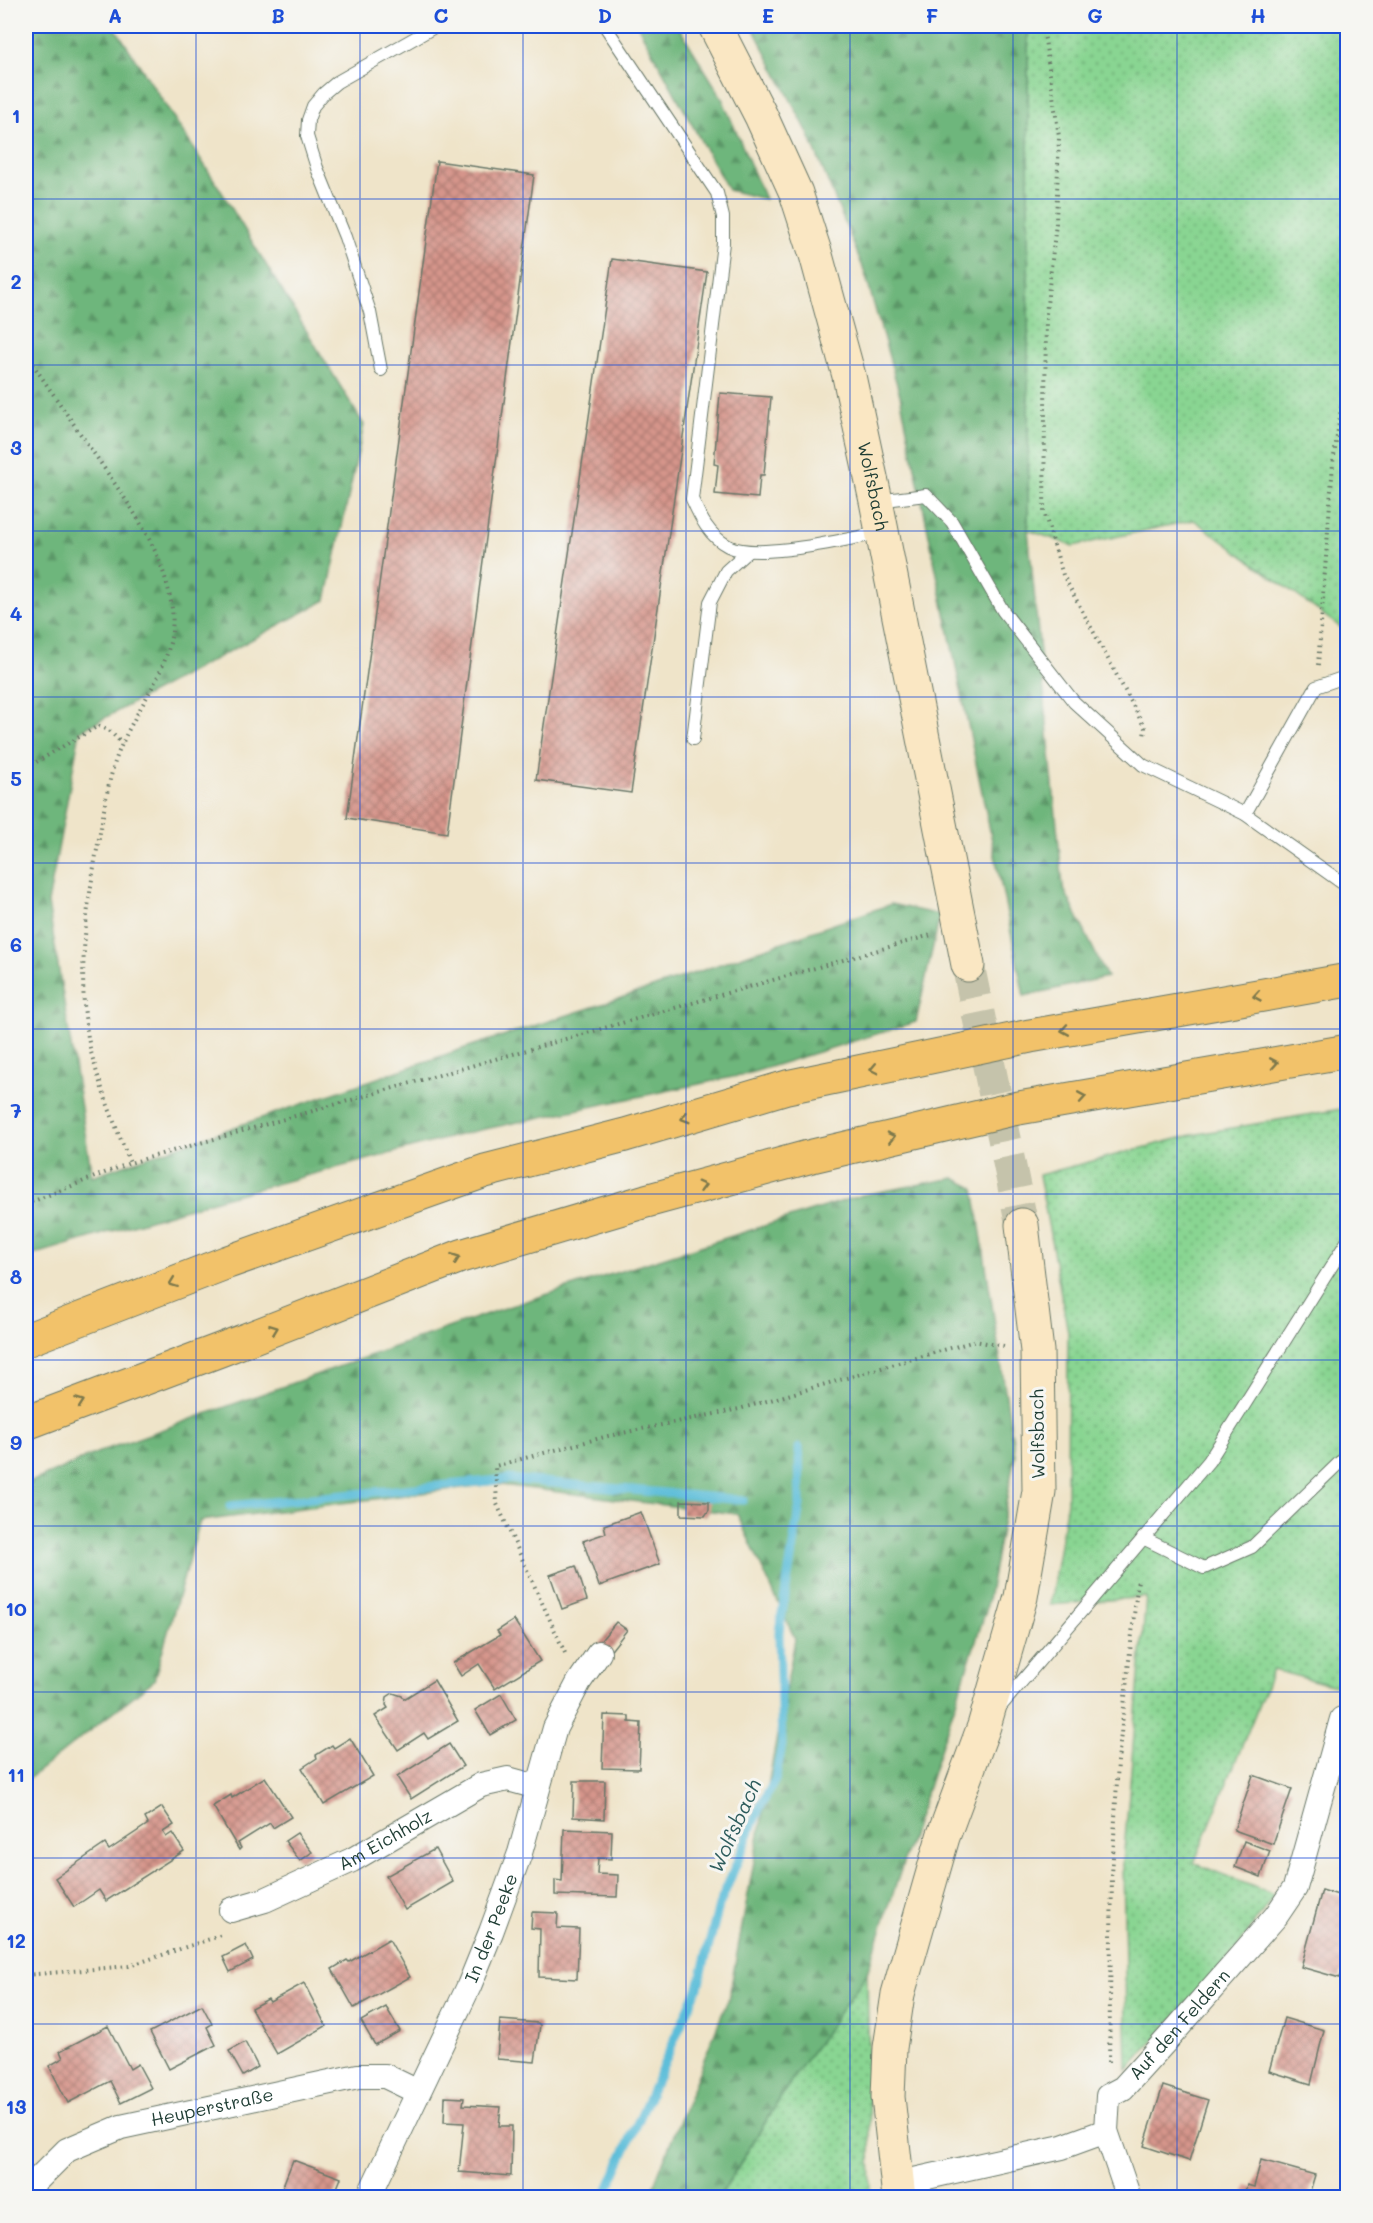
<svg xmlns="http://www.w3.org/2000/svg" width="1373" height="2223" viewBox="0 0 1373 2223" font-family="Mali,sans-serif">
  <style>
    .grass { fill: url(#grass-dots); stroke: #548963; stroke-width: 1.5 }
    .forest { fill: url(#forest-firs); stroke: #467a58; stroke-width: 1.5 }
    .lines { fill: none; stroke-linecap: round; stroke-linejoin: round }
    .stream { stroke: #5bbdd9; stroke-width: 9 }
    .building { fill: url(#building-cross-hatch) }
    .secondary-tunnel { stroke: #c5c3ab; stroke-width: 33; stroke-dasharray: 33 16; stroke-linecap: butt }
    .service-casing { stroke: #687768; stroke-width: 14 }
    .minor-casing { stroke: #687768; stroke-width: 26 }
    .secondary-casing { stroke: #687768; stroke-width: 35 }
    .motorway-casing { stroke: #687768; stroke-width: 35 }
    .path { stroke: #687768; stroke-width: 4; stroke-dasharray: 1.5 4.5; stroke-linecap: butt }
    .service { stroke: #fff; stroke-width: 12 }
    .minor { stroke: #fff; stroke-width: 24 }
    .secondary { stroke: #fae7c3; stroke-width: 33 }
    .motorway { stroke: #f2c26a; stroke-width: 33 }
    .oneway { stroke: #7e794c }
    .grid { fill: none; stroke: #1d4ed8; stroke-width: 1.5; stroke-opacity: 0.55 }
    .labels { text-anchor: middle; stroke-width: 6; stroke-linejoin: round; paint-order: stroke }
    .street-label { font-size: 18px; fill: #1f3d34; stroke: #f6f6f2 }
    .water-label { font-size: 20px; font-style: italic; fill: #2e5d5d; stroke: #f6f6f2 }
    .neatline { fill: none; stroke: #1d4ed8; stroke-width: 2 }
    .grid-label { font-size: 20px; text-anchor: middle; font-weight: bold; fill: #1d4ed8 }
  </style>
  <defs>
    <pattern id="grass-dots" width="8" height="8" patternUnits="userSpaceOnUse" patternTransform="scale(1.5)"><rect width="8" height="8" fill="#89d592"/><path d="M2 2h.1M6 6h.1" fill="none" stroke="#6fae78" stroke-width="1.8" stroke-linecap="round"/></pattern>
    <pattern id="forest-firs" width="22" height="20" patternUnits="userSpaceOnUse" patternTransform="scale(1.5)"><rect width="22" height="20" fill="#6eb67c"/><path d="M5 1l3.5 6h-7zM16 11l3.5 6h-7z" fill="#5a9566"/></pattern>
    <pattern id="building-cross-hatch" width="8" height="8" patternUnits="userSpaceOnUse" patternTransform="scale(1.5)"><rect width="8" height="8" fill="#d6958b"/><path d="M0 0l8 8M0 8l8-8" fill="none" stroke="#ad7b72"/></pattern>
  </defs>
  <rect width="100%" height="100%" fill="#f6f6f2"/>
  <filter id="ink" filterUnits="userSpaceOnUse"><feTurbulence type="fractalNoise" baseFrequency=".0167" numOctaves="2"/><feDisplacementMap in="SourceGraphic" scale="12" xChannelSelector="R" yChannelSelector="G"/><feConvolveMatrix kernelMatrix="1 2 1 2 8 2 1 2 1" color-interpolation-filters="sRGB"/></filter>
  <filter id="wash" filterUnits="userSpaceOnUse"><feTurbulence type="fractalNoise" baseFrequency=".008" numOctaves="4" result="noise"/><feDisplacementMap in="SourceGraphic" scale="24" xChannelSelector="R" yChannelSelector="G"/><feGaussianBlur stdDeviation="1.35" result="paint"/><feColorMatrix in="noise" values="0 0 0 0 0 0 0 0 0 0 0 0 0 0 0 0 0 1.4 0 .05"/><feComposite in="paint" operator="in"/></filter>
  <g filter="url(#wash)">
    <rect width="100%" height="100%" fill="#efe4c9"/>
    <!-- grass -->
    <g class="grass">
      <path d="M1028,26H1347V632L1194,520L1073,546L1028,530Z"/>
      <path d="M1347,1108V1689L1273,1670L1194,1863L1274,1895L1237,1948L1127,2070L1123,1863L1146,1597L1050,1605L1067,1502L1068,1332L1039,1175L1192,1135Z"/>
      <path d="M867,1973L871,2197L719,2198L789,2084Z"/>
    </g>
    <!-- forest -->
    <g class="forest">
      <path d="M26,26H114L218,186L364,425L326,600L80,731L48,903L92,1176L465,1048L652,988L891,904L940,915L916,1022L747,1074L471,1132L223,1198L26,1257Z"/>
      <path d="M638,26H678L721,96L765,199L728,190Z"/>
      <path d="M752,26H1028V530L1063,887L1107,977L1024,996L900,395L864,270L808,133Z"/>
      <path d="M954,1178L974,1188L1015,1455L986,1610L867,1973L789,2084L719,2197H649L729,1997L795,1639L737,1514L493,1484L200,1521L154,1680L26,1781V1484L99,1452L498,1310L862,1195Z"/>
    </g>
    <g class="lines">
      <!-- stream -->
      <g class="stream">
        <path d="M230,1506L509,1479L743,1500"/>
        <path d="M604,2198L698,1987L719,1906L759,1809L775,1780L782,1745L779,1632L800,1504L799,1448"/>
      </g>
    </g>
    <g id="blocks">
      <!-- building -->
      <g class="building">
        <path d="M437,161L534,175L447,833L347,818Z"/>
        <path d="M612,259L707,272L631,793L536,780Z"/>
        <path d="M720,393L771,397L764,475H760L758,498L715,494L718,465L714,464Z"/>
        <path d="M681,1501L709,1502V1510L705,1516L681,1515Z"/>
        <path d="M641,1512L660,1564L599,1586L583,1541L606,1533L604,1525Z"/>
        <path d="M576,1566L587,1600L562,1609L550,1575Z"/>
        <path d="M514,1620L540,1661L495,1689L479,1664L461,1676L453,1663L500,1635L497,1631Z"/>
        <path d="M616,1622L627,1630L609,1653L598,1644Z"/>
        <path d="M434,1680L458,1721L428,1739L424,1733L398,1750L375,1716L388,1708L386,1705L387,1697L393,1693L402,1696L404,1699Z"/>
        <path d="M501,1694L516,1720L490,1735L475,1710Z"/>
        <path d="M604,1715L629,1716V1722L641,1723L639,1769L602,1768Z"/>
        <path d="M350,1738L373,1776L324,1805L302,1768L317,1758L316,1755L332,1745L334,1748Z"/>
        <path d="M449,1744L463,1766L411,1799L397,1777Z"/>
        <path d="M1253,1775L1292,1789L1273,1844L1234,1830Z"/>
        <path d="M265,1777L291,1817L273,1828L270,1823L238,1843L241,1848L239,1850L213,1806L231,1795L232,1798Z"/>
        <path d="M574,1781H605L604,1819L573,1817Z"/>
        <path d="M162,1807L174,1825L163,1832L166,1837L172,1833L184,1851L106,1901L99,1890L74,1907L55,1878L105,1844L109,1850L148,1824L145,1818Z"/>
        <path d="M564,1829L612,1831L611,1859L598,1858L597,1874L618,1875L617,1897L555,1895V1880L562,1881Z"/>
        <path d="M297,1833L312,1852L300,1861L285,1841Z"/>
        <path d="M1244,1841L1270,1851L1261,1877L1235,1867Z"/>
        <path d="M435,1849L453,1882L405,1910L386,1876Z"/>
        <path d="M1322,1890L1348,1898V1953L1340,1978L1301,1967Z"/>
        <path d="M532,1912L558,1913L557,1928L579,1929L577,1979L539,1977L540,1929L531,1928Z"/>
        <path d="M389,1939L410,1977L354,2008L332,1969L347,1960L349,1962Z"/>
        <path d="M246,1945L253,1960L230,1972L223,1957Z"/>
        <path d="M304,1983L326,2026L277,2054L251,2008L268,1999L270,2002Z"/>
        <path d="M202,2005L212,2024L207,2027L216,2045L169,2069L150,2032Z"/>
        <path d="M386,2007L400,2031L375,2045L361,2021Z"/>
        <path d="M1284,2018L1324,2030L1311,2084L1269,2071Z"/>
        <path d="M500,2020L538,2023L540,2025L535,2062L497,2059Z"/>
        <path d="M108,2026L130,2069L138,2064L151,2088L121,2103L110,2081L68,2103L49,2066L63,2058L60,2051Z"/>
        <path d="M245,2042L258,2067L243,2076L229,2051Z"/>
        <path d="M1163,2086L1208,2100L1189,2161L1144,2146Z"/>
        <path d="M445,2097L464,2098L463,2105L501,2107L499,2126H512L511,2176L459,2172L464,2123L444,2122Z"/>
        <path d="M293,2160L341,2178L333,2198H291L280,2193Z"/>
        <path d="M1261,2160L1315,2175L1308,2198H1243L1247,2185L1254,2187Z"/>
      </g>
    </g>
  </g>
  <g filter="url(#ink)">
    <use href="#blocks" fill-opacity="0" stroke="#687768" stroke-width="1.5"/>
    <g class="lines">
      <!-- secondary-tunnel -->
      <path class="secondary-tunnel" d="M968,965L1022,1225"/>
      <defs>
        <g id="service">
          <path d="M605,26L717,193L723,217V243L692,499C700,517 709,536 728,546C758,561 846,539 880,533"/>
          <path d="M381,370L370,312L345,237L317,168L307,136L308,120L313,106L324,93L337,82L436,26"/>
          <path d="M877,501L926,495L952,522L1003,611L1074,702L1143,765L1245,814L1348,887"/>
          <path d="M693,739L710,602L726,571L748,551"/>
          <path d="M1245,814L1316,687L1348,676"/>
          <path d="M1143,1538L1204,1568L1252,1547L1340,1462L1348,1457"/>
          <path d="M1000,1707L1209,1461L1348,1240"/>
        </g>
        <g id="minor">
          <path id="s1" d="M231,1910L265,1900L352,1860L481,1785L508,1779L537,1787"/>
          <path d="M1106,2131L1129,2198"/>
          <path id="s2" d="M896,2184L1062,2147L1106,2131L1108,2096L1123,2088L1172,2034L1276,1916L1295,1888L1342,1719"/>
          <path id="s3" d="M26,2195L35,2182L67,2150L121,2127L358,2076H385L418,2092"/>
          <path id="s4" d="M368,2198L469,1986L491,1932L520,1853L555,1728L579,1682L599,1653"/>
        </g>
        <g id="secondary">
          <path id="s5" d="M715,26L761,116L796,193L816,255L849,376L876,501L968,965"/>
          <path d="M899,2198L888,2097L890,2048L898,1994L943,1837L984,1726L1021,1597L1039,1491L1037,1351L1022,1225"/>
        </g>
        <g id="motorway">
          <path d="M26,1340L228,1262L485,1171L625,1135L787,1087L1030,1036L1348,980"/>
          <path d="M26,1423L220,1350L461,1256L646,1201L808,1157L1013,1109L1348,1051"/>
        </g>
      </defs>
      <!-- service casing -->
      <use href="#service" class="service-casing"/>
      <!-- minor casing -->
      <use href="#minor" class="minor-casing"/>
      <!-- secondary casing -->
      <use href="#secondary" class="secondary-casing"/>
      <!-- motorway casing -->
      <use href="#motorway" class="motorway-casing"/>
      <!-- path -->
      <g class="path">
        <path d="M1043,26L1059,137L1056,223L1046,314L1044,512L1063,575L1145,728L1144,737"/>
        <path d="M26,354C50,390 75,426 100,462C131,508 161,546 171,602C181,658 142,697 122,744C110,770 106,799 101,827C88,899 74,979 91,1052C101,1090 116,1127 130,1163"/>
        <path d="M1318,665L1333,463L1348,362"/>
        <path d="M26,768L98,726L109,730L122,744"/>
        <path d="M26,1204L130,1163L931,935"/>
        <path d="M565,1653L497,1504L495,1466L608,1436L739,1409L975,1341L1004,1346"/>
        <path d="M26,1975L129,1966L222,1935"/>
        <path d="M1109,2062L1112,1876L1118,1761L1138,1579"/>
      </g>
      <!-- service -->
      <use href="#service" class="service"/>
      <!-- minor -->
      <use href="#minor" class="minor"/>
      <!-- secondary -->
      <use href="#secondary" class="secondary"/>
      <!-- motorway -->
      <use href="#motorway" class="motorway"/>
    </g>
    <!-- one-way arrows -->
    <defs><path id="oneway-chevron" d="M-2-3.5L2.5 0L-2 3.5" fill="none" stroke-width="1.6" stroke-linecap="round" stroke-linejoin="round" transform="scale(1.5)"/></defs>
    <g class="oneway">
      <use href="#oneway-chevron" transform="translate(1257 996) rotate(170)"/>
      <use href="#oneway-chevron" transform="translate(1065 1030) rotate(170)"/>
      <use href="#oneway-chevron" transform="translate(1274 1063) rotate(-10)"/>
      <use href="#oneway-chevron" transform="translate(874 1069) rotate(168)"/>
      <use href="#oneway-chevron" transform="translate(1082 1097) rotate(-10)"/>
      <use href="#oneway-chevron" transform="translate(685 1118) rotate(164)"/>
      <use href="#oneway-chevron" transform="translate(891 1137) rotate(-13)"/>
      <use href="#oneway-chevron" transform="translate(702 1186) rotate(-15)"/>
      <use href="#oneway-chevron" transform="translate(456 1258) rotate(-20)"/>
      <use href="#oneway-chevron" transform="translate(173 1283) rotate(159)"/>
      <use href="#oneway-chevron" transform="translate(274 1329) rotate(-21)"/>
      <use href="#oneway-chevron" transform="translate(80 1402) rotate(-20)"/>
    </g>
  </g>
  <!-- grid -->
  <path class="grid" d="M196,26V2198M360,26V2198M523,26V2198M686,26V2198M850,26V2198M1013,26V2198M1177,26V2198M26,199H1348M26,365H1348M26,531H1348M26,697H1348M26,863H1348M26,1029H1348M26,1194H1348M26,1360H1348M26,1526H1348M26,1692H1348M26,1858H1348M26,2024H1348"/>
  <g class="labels">
    <!-- street labels -->
    <g class="street-label">
      <text dy="6" stroke="none"><textPath href="#s5" startOffset="489">Wolfsbach</textPath></text>
      <text transform="translate(1038 1434) rotate(-91)" y="6">Wolfsbach</text>
      <text dy="6" stroke="none"><textPath href="#s1" startOffset="170">Am Eichholz</textPath></text>
      <text dy="6" stroke="none"><textPath href="#s4" startOffset="297">In der Peeke</textPath></text>
      <text dy="6" stroke="none"><textPath href="#s2" startOffset="354">Auf den Feldern</textPath></text>
      <text dy="6" stroke="none"><textPath href="#s3" startOffset="213">Heuperstraße</textPath></text>
    </g>
    <!-- water labels -->
    <g class="water-label">
      <text transform="translate(735 1826) rotate(-66)" y="7">Wolfsbach</text>
    </g>
  </g>
  <!-- margin -->
  <rect width="1373" height="2223" fill="none" stroke="#f6f6f2" stroke-width="66"/>
  <rect x="33" y="33" width="1307" height="2157" class="neatline"/>
  <g class="grid-label">
    <text x="115" y="23">A</text>
    <text x="278" y="23">B</text>
    <text x="441" y="23">C</text>
    <text x="605" y="23">D</text>
    <text x="768" y="23">E</text>
    <text x="932" y="23">F</text>
    <text x="1095" y="23">G</text>
    <text x="1258" y="23">H</text>
    <text x="16" y="123">1</text>
    <text x="16" y="289">2</text>
    <text x="16" y="455">3</text>
    <text x="16" y="621">4</text>
    <text x="16" y="786">5</text>
    <text x="16" y="952">6</text>
    <text x="16" y="1118">7</text>
    <text x="16" y="1284">8</text>
    <text x="16" y="1450">9</text>
    <text x="16" y="1616">10</text>
    <text x="16" y="1782">11</text>
    <text x="16" y="1948">12</text>
    <text x="16" y="2114">13</text>
  </g>
</svg>
